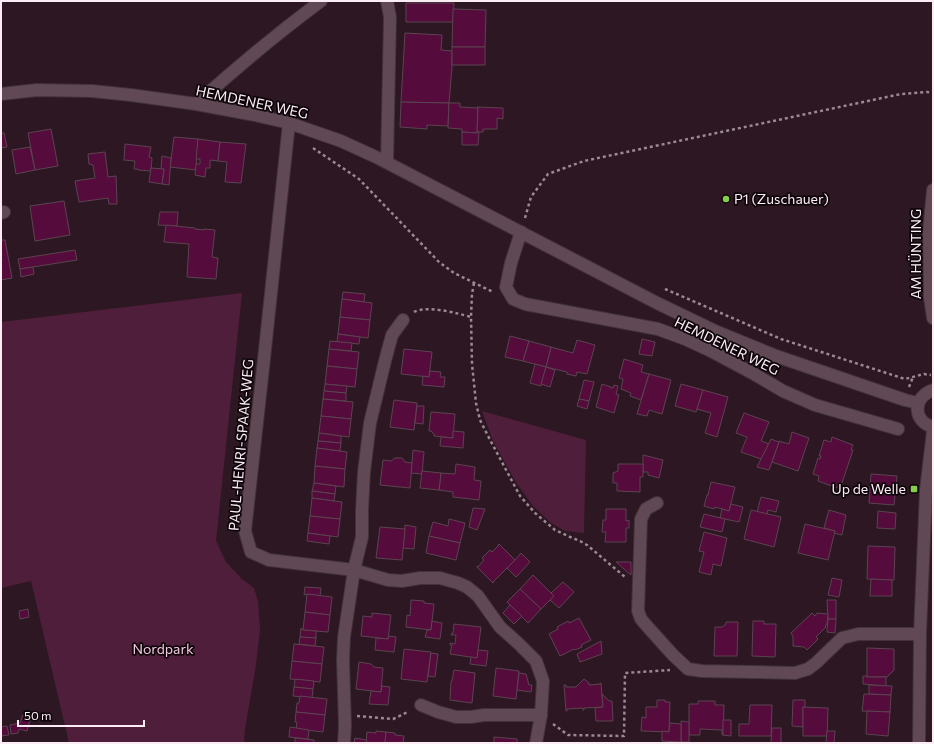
<svg xmlns="http://www.w3.org/2000/svg" width="934" height="744" viewBox="0 0 934 744" font-family="Commissioner,sans-serif">
  <style>
    .green { fill: #4f1e3a }
    .building { fill: #550b3b; stroke: #5b4450 }
    .lines { fill: none; stroke-linecap: round; stroke-linejoin: round }
    .minor-casing { stroke: #42323a; stroke-width: 14 }
    .path { stroke: #9b8a92; stroke-width: 2.5; stroke-dasharray: 3 3; stroke-linecap: butt }
    .minor { stroke: #604854; stroke-width: 12 }
    .poi-dot { fill: #86cf4b; stroke: #0e060a; stroke-width: 1.5 }
    .labels { text-anchor: middle; stroke-width: 3.5; stroke-linejoin: round; paint-order: stroke }
    .street-label { font-size: 14px; fill: #fcedf4; stroke: #0e060a }
    .poi-label { font-size: 14px; fill: #fcedf4; stroke: #0e060a; text-anchor: start }
    .park-label { font-size: 14px; fill: #f3c7dd; stroke: #0e060a }
  </style>
  <rect width="100%" height="100%" fill="#2c1722"/>
  <!-- green -->
  <g class="green">
    <path d="M242,293L216,541L226,562L242,579L254,588L258,601L260,630L256,665L245,729L244,743H69L31,581L1,588V322Z"/>
    <path d="M482,411L586,440L584,533L565,531L551,523L533,506L515,481L493,441Z"/>
  </g>
  <!-- building -->
  <g class="building">
    <path d="M406,3H454L453,22H406Z"/>
    <path d="M453,9L486,10L485,47H452Z"/>
    <path d="M405,33L442,35L441,50L452,51V67L449,103L401,102Z"/>
    <rect x="452" y="47" width="33" height="18"/>
    <path d="M401,102L449,103L448,126L427,125V129L400,127Z"/>
    <path d="M449,103H460V107L478,108L477,133L462,132V129L448,128Z"/>
    <path d="M477,107L503,108V119L497,118V129H483V132H477L478,108Z"/>
    <path d="M51,129L58,166L35,170L28,133Z"/>
    <path d="M462,132L477,133V132H479L478,145H462Z"/>
    <path d="M1,133H4L7,147L1,148Z"/>
    <path d="M174,137L198,139L196,170L170,167Z"/>
    <path d="M198,139L220,142L218,161L210,160V168H206L205,177L195,175L196,164H200V159H196Z"/>
    <path d="M220,142L246,144L241,183L225,182L227,162L218,161Z"/>
    <path d="M125,144L151,147L149,157L152,158L151,171L138,170V169H134L135,161L124,160Z"/>
    <path d="M30,147L35,170L16,174L12,150Z"/>
    <path d="M105,152L108,177L116,176L117,204H109L108,198L79,202L75,181L95,178L93,165L89,164L88,154Z"/>
    <path d="M162,156L171,158L169,185L162,184L164,169H161Z"/>
    <path d="M151,168L164,169L162,184L149,182Z"/>
    <path d="M64,201L70,235L35,241L30,206Z"/>
    <path d="M160,212H178L177,226L158,225Z"/>
    <path d="M166,225L195,228V229L204,230V229L215,230L212,257L218,258L216,279L187,277L189,244L164,242Z"/>
    <path d="M1,240H5L12,278L1,280Z"/>
    <path d="M75,250L77,260L20,269L18,259Z"/>
    <path d="M33,267L34,274L21,277L20,269Z"/>
    <path d="M343,292L365,294L364,302L342,299Z"/>
    <path d="M342,299L372,303L370,320L340,317Z"/>
    <path d="M340,317L370,320L368,338L338,334Z"/>
    <path d="M338,334L360,337L359,344L337,342Z"/>
    <path d="M510,336L529,341L523,361L505,357Z"/>
    <path d="M642,339L655,342L652,356L639,354Z"/>
    <path d="M577,340L595,345L587,374L577,372L576,376L567,374V372L546,367L551,347L573,353Z"/>
    <path d="M330,341L352,343L351,351L329,349Z"/>
    <path d="M529,341L551,347L546,367L523,361Z"/>
    <path d="M329,349L359,352L357,369L327,366Z"/>
    <path d="M404,349L432,352L429,377L401,374Z"/>
    <path d="M624,359L643,365L641,372L649,374L641,400L630,396L631,393L621,389L623,379L619,378Z"/>
    <path d="M535,364L546,367L541,386L530,383Z"/>
    <path d="M327,366L357,369L355,387L325,384Z"/>
    <path d="M546,367L555,370L550,387L541,384Z"/>
    <path d="M430,371L441,372L440,377H445L444,387L422,385L423,376L429,377Z"/>
    <path d="M649,374L671,380L662,414L649,410L647,416L637,414Z"/>
    <path d="M584,380L594,382L589,401L579,399Z"/>
    <path d="M325,384L347,386L346,393L324,391Z"/>
    <path d="M602,384L611,387V388H613L614,385L618,386L616,394L619,395L614,413L596,407Z"/>
    <path d="M681,384L703,390L696,412L675,406Z"/>
    <path d="M703,390L728,397L717,437L705,433L711,413L697,409Z"/>
    <path d="M324,391L346,393V401L323,399Z"/>
    <path d="M323,399L353,402L351,419L321,416Z"/>
    <path d="M579,399L589,401L587,409L577,406Z"/>
    <path d="M394,400L417,403L414,430L390,427Z"/>
    <path d="M417,406H424L423,424L415,423Z"/>
    <path d="M431,412L455,414L453,438L434,436V434L431,431H429Z"/>
    <path d="M744,413L769,422L761,441L769,444L761,459L741,452L747,437L736,433Z"/>
    <path d="M321,416L351,419L349,437L319,433Z"/>
    <path d="M453,431L464,432L463,448L440,446L441,437L453,438Z"/>
    <path d="M792,432L809,438L798,471L772,462L779,441L789,444Z"/>
    <path d="M319,433L341,436V443L318,441Z"/>
    <path d="M832,437L853,445L851,450H853L842,483L839,482L837,488L818,481L819,476L813,474L818,458L820,459L821,456H819L824,440L831,442Z"/>
    <path d="M771,439L779,442L769,470L757,467Z"/>
    <path d="M318,441L341,443L340,451L317,448Z"/>
    <path d="M317,448L347,452L345,469L315,466Z"/>
    <path d="M413,450L424,452L422,474L411,473Z"/>
    <path d="M643,455L663,460L659,478L648,475V472H643Z"/>
    <path d="M395,458H402L405,462L412,463L410,488L380,485L383,460L391,461Z"/>
    <path d="M456,464L475,467L474,480L481,481L479,500L453,497V492L439,490L441,473L455,474Z"/>
    <path d="M618,464H643V477H640V492L617,491V483H613V473L618,471Z"/>
    <path d="M315,466L345,469L344,487L314,483Z"/>
    <path d="M422,471L441,473L439,490L420,488Z"/>
    <path d="M871,474L897,476L894,505L869,503Z"/>
    <path d="M711,482L735,487L729,511L715,507L714,509L704,506L707,495H708Z"/>
    <path d="M314,483L336,486L335,494L312,491Z"/>
    <path d="M312,491L335,494L334,501L312,498Z"/>
    <path d="M761,497L779,501L776,512L768,510L767,514L757,512Z"/>
    <path d="M312,498L342,502L340,519L310,516Z"/>
    <path d="M731,504L743,507L739,522L720,518L722,509L729,511Z"/>
    <path d="M473,508L485,509L477,530L469,527Z"/>
    <path d="M606,509H626V521L629,520V528H626V542H605L606,532H602L603,520H606Z"/>
    <path d="M751,510L781,517L774,547L744,539Z"/>
    <path d="M829,510L846,515L842,535L834,533L835,531L824,528Z"/>
    <path d="M878,511L896,513L895,529L877,528Z"/>
    <path d="M704,514L725,519L722,532L700,527Z"/>
    <path d="M310,516L340,519L338,537L308,533Z"/>
    <path d="M449,519L465,523L460,543L429,536L433,522L448,526Z"/>
    <path d="M805,524L835,531L828,560L798,553Z"/>
    <path d="M405,525L416,527L414,549L403,548Z"/>
    <path d="M380,527L405,529L402,560L376,558Z"/>
    <path d="M704,532L727,538L721,566L713,564L711,575L699,572L704,552L699,551Z"/>
    <path d="M308,533L330,536L329,544L307,541Z"/>
    <path d="M429,536L460,543L456,560L426,553Z"/>
    <path d="M499,544L515,560L493,582H494L493,583L477,567V566L478,567L484,560L482,558L490,550L492,552L498,546V545Z"/>
    <path d="M868,546L895,547L894,580L867,579Z"/>
    <path d="M521,553L530,562L516,577L507,568L515,560Z"/>
    <path d="M616,562H631V575Z"/>
    <path d="M533,575L554,596L541,609L520,589Z"/>
    <path d="M832,578L842,580L839,597L828,595Z"/>
    <path d="M871,579L892,580V596H870Z"/>
    <path d="M563,582L574,592L559,608L550,600L554,596L551,593Z"/>
    <path d="M305,587L321,588L320,596L307,594L304,595Z"/>
    <path d="M520,589L541,609L528,623L507,602Z"/>
    <path d="M307,594L332,597L330,615L305,612Z"/>
    <path d="M411,600L424,601V603L434,604L431,630L406,627L407,615L410,616Z"/>
    <path d="M827,600H836V619H828Z"/>
    <path d="M510,605L522,616L514,624L503,613Z"/>
    <path d="M28,609L29,617L20,619L19,611Z"/>
    <path d="M305,612L330,615L328,632L303,630Z"/>
    <path d="M372,613L391,615L388,639L361,636L363,616L372,617Z"/>
    <path d="M812,613L815,616L817,613L828,614L827,624L825,626L826,627L816,637L818,639L807,650L804,647L793,646V636L791,633Z"/>
    <path d="M579,618L591,640L581,645L582,647L575,650L574,649L560,656L549,634L558,629L557,627L568,621L569,623Z"/>
    <path d="M828,619H836L835,633L827,632Z"/>
    <path d="M432,621L442,623L440,639L425,637L427,630H431Z"/>
    <path d="M753,621H764V624H776L775,657L752,656Z"/>
    <path d="M726,622H738L737,656H714L715,627H722L726,624Z"/>
    <path d="M454,624L481,627L477,658L450,654L452,645H450V643L455,644L456,635H451L452,633H453Z"/>
    <path d="M301,628L303,630L316,631V638L300,637Z"/>
    <path d="M389,636L396,637L394,652L375,650L376,638L388,639Z"/>
    <path d="M300,637L316,638L315,646L299,644Z"/>
    <path d="M601,641L602,654L580,662L577,654Z"/>
    <path d="M294,644L324,647L322,664L292,661Z"/>
    <path d="M867,648L894,649V670L887,677H867Z"/>
    <path d="M404,649L431,652L427,682L401,679Z"/>
    <path d="M478,650L488,651L486,666L470,664L471,657L477,658Z"/>
    <path d="M431,653L438,654L435,677L428,676Z"/>
    <path d="M292,661L322,664L320,682L290,679Z"/>
    <path d="M359,662L371,664L374,667L383,668L381,692L356,689Z"/>
    <path d="M496,668L519,671L516,699L493,696Z"/>
    <path d="M454,670L475,673L472,703L450,700L451,681H452Z"/>
    <path d="M519,673L526,674L529,685H532L531,692L517,690Z"/>
    <path d="M863,676H867V677H886V686L863,684Z"/>
    <path d="M295,679L314,681L313,689L294,687Z"/>
    <path d="M584,679L589,683V685L600,684V683H601L603,707L584,708V710H583V708L567,709V711H566L564,685H566V687H576Z"/>
    <path d="M869,685L892,686L891,695L869,694Z"/>
    <path d="M382,686L390,687L388,705L369,704L371,691L381,692Z"/>
    <path d="M294,687L313,689L312,698L293,696Z"/>
    <path d="M602,694L609,701H612L613,721H596L595,708L603,707Z"/>
    <path d="M864,694L891,695L890,712L862,711Z"/>
    <path d="M300,696L327,699L325,715L296,712L297,703H299Z"/>
    <path d="M657,700H665V702H670L669,732L641,731L642,717L646,718V707H657Z"/>
    <path d="M793,700H805V707H803V727L792,726Z"/>
    <path d="M698,701H715V705H724L723,735H722V730L700,729V735H689V704H698Z"/>
    <path d="M750,705H772L771,736H739V724H749Z"/>
    <path d="M803,707L828,708L827,736H803Z"/>
    <path d="M867,711L890,712L888,736L866,734Z"/>
    <path d="M296,712L325,715L323,732L296,729L297,722H295Z"/>
    <path d="M23,714L31,716L27,731L19,729L18,733L11,734L10,725L20,723Z"/>
    <path d="M723,720H731V736L723,735Z"/>
    <path d="M681,721L689,722V742H681Z"/>
    <path d="M670,723L681,724V742L662,741V731L669,732Z"/>
    <path d="M7,726L9,735L1,736V727Z"/>
    <path d="M290,727L309,730L308,739L289,737Z"/>
    <path d="M772,728H781V743H771Z"/>
    <path d="M376,731L386,732L385,743H366L367,732L376,733Z"/>
    <path d="M827,731H835L834,743H826Z"/>
    <path d="M386,732L395,733V735L404,736L403,743H385Z"/>
    <path d="M494,737L517,739V743H494Z"/>
    <path d="M295,738L314,740V743H295Z"/>
    <path d="M355,738L367,740L366,743H354Z"/>
  </g>
  <g class="lines">
    <defs>
      <g id="minor">
        <path d="M1,94L37,90L92,91L131,95L196,104L255,115L289,123L341,141L378,158L657,303L715,331L776,356L905,400L918,403"/>
        <path d="M196,104C236,68 278,33 321,1"/>
        <path d="M289,123L264,359L245,531L251,552L269,560L354,570L388,580L402,581L420,578H440L458,583L467,587L478,596L500,627L519,644L536,661L543,681L541,715L536,743"/>
        <path d="M387,162L390,17L387,1"/>
        <path d="M933,190L929,232L930,298L933,318"/>
        <path d="M1,213L4,212"/>
        <path d="M521,232L511,263L506,287L513,299L525,304L658,329L685,339L711,351L754,374L783,391L815,405L898,429"/>
        <path d="M933,390C913,397 912,421 933,427"/>
        <path d="M657,503L646,509L641,519L638,611L641,619L646,625L673,655L688,669L702,671L795,673L808,669L816,663L842,638L858,634H920"/>
        <path d="M421,705L438,712L456,717H471L484,715H541"/>
        <path d="M344,743L345,726L343,660L344,637L354,570L362,537V510L364,472L370,423L385,361L392,335L403,320"/>
        <path d="M919,743L920,634L926,490L933,431"/>
      </g>
    </defs>
    <!-- minor casing -->
    <use href="#minor" class="minor-casing"/>
    <!-- path -->
    <g class="path">
      <path d="M313,148L359,179L439,262L454,273L493,292"/>
      <path d="M525,218L531,197L548,174L584,161L901,94L927,92L933,93"/>
      <path d="M474,283L472,294L471,317L472,364L476,403L480,420L488,436L520,496L535,513L555,530L570,537L580,541L587,545L625,577"/>
      <path d="M665,289L781,339L905,379L924,374L931,375"/>
      <path d="M414,312C427,305 457,313 471,317"/>
      <path d="M909,387L913,377"/>
      <path d="M357,716L393,719L408,712"/>
      <path d="M553,724L568,735L624,736L625,673L670,670"/>
    </g>
    <!-- minor -->
    <use href="#minor" class="minor"/>
  </g>
  <!-- markers -->
  <g class="poi-dot">
    <circle cx="726" cy="199" r="4"/>
    <rect x="910" y="485" width="8" height="8" rx="2"/>
  </g>
  <g class="labels">
    <!-- street labels -->
    <g class="street-label">
      <text transform="translate(252 102) rotate(12)" y="5">HEMDENER WEG</text>
      <text transform="translate(916 254) rotate(-90)" y="5">AM HÜNTING</text>
      <text transform="translate(727 346) rotate(26)" y="5">HEMDENER WEG</text>
      <text transform="translate(241 445) rotate(-85)" y="5">PAUL-HENRI-SPAAK-WEG</text>
    </g>
    <!-- poi labels -->
    <g class="poi-label">
      <text x="734" y="204">P1 (Zuschauer)</text>
      <text x="906" y="494" text-anchor="end">Up de Welle</text>
    </g>
    <!-- park labels -->
    <g class="park-label">
      <text x="163" y="654">Nordpark</text>
    </g>
  </g>
  <!-- border -->
  <rect width="934" height="744" fill="none" stroke="#fcedf4" stroke-width="4"/>
  <!-- scale -->
  <path d="M18 720v6h126v-6" fill="none" stroke="#fcedf4" stroke-width="2"/>
  <text x="24" y="720" font-size="12" fill="#fcedf4" stroke="#0e060a" stroke-width="3" paint-order="stroke">50 m</text>
</svg>
